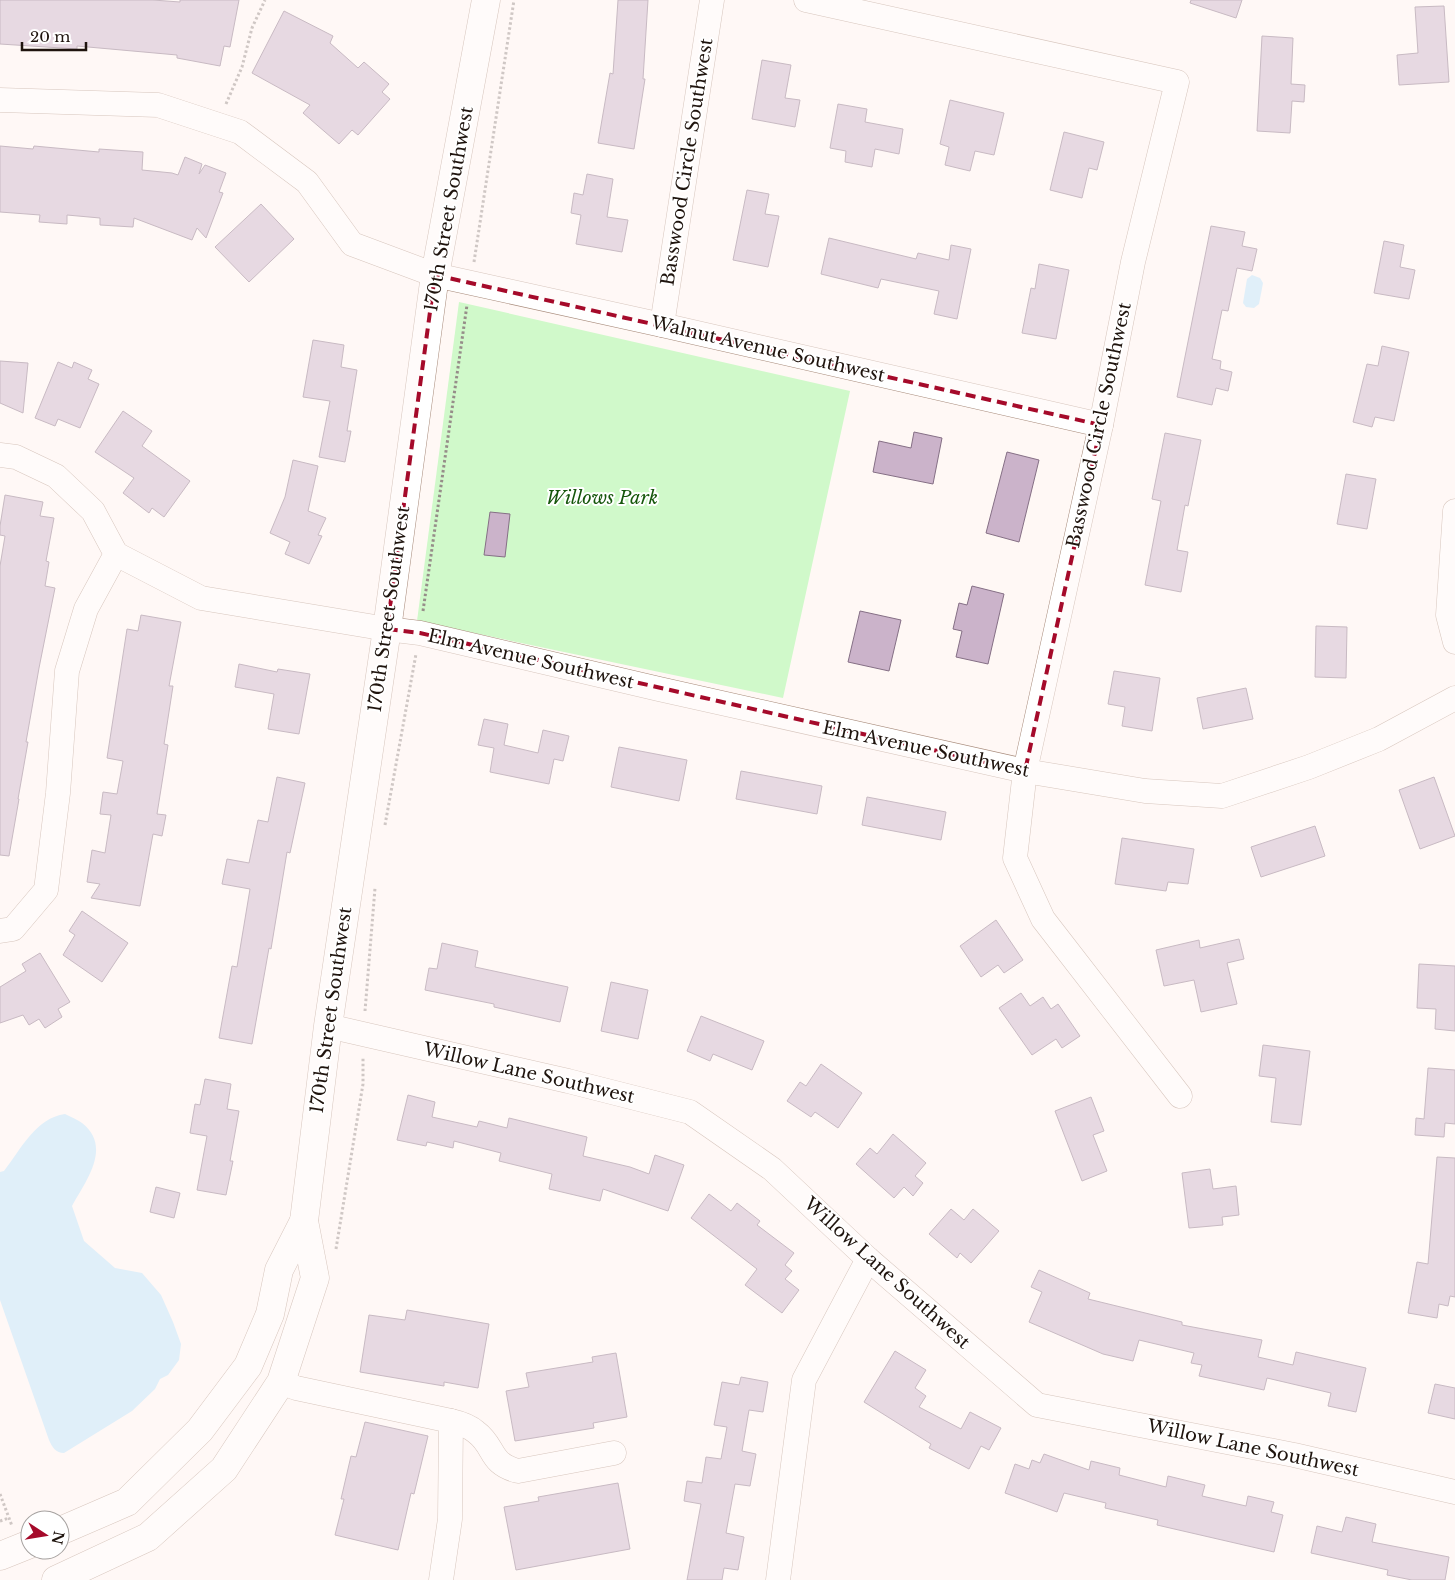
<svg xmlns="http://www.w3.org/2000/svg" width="1455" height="1580" viewBox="0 0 1455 1580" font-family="'Libre Baskerville',serif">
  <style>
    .green { fill: #d0f9ca }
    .water { fill: #bae4fd }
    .building { fill: #cbb3ca; stroke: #856f85 }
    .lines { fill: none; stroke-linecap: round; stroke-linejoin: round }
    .street-casing { stroke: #a78a7a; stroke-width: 25 }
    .secondary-casing { stroke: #a78a7a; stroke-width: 29 }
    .path { stroke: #968d89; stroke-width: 3; stroke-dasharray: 2.5 2.5; stroke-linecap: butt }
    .street { stroke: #fff; stroke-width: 24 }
    .secondary { stroke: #fff; stroke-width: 28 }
    .marked { fill: none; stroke: #a50a2a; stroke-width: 4; stroke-dasharray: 10 6; stroke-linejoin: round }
    .labels { text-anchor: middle; stroke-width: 4; stroke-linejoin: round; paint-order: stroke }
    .street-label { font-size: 18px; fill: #1f140e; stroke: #fff }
    .park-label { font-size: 18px; font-style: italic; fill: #15560b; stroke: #fff }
  </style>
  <rect width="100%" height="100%" fill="#fff8f5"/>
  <!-- green -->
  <path class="green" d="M459,302L850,391L783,698L417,621Z"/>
  <!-- water -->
  <g class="water">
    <path d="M1252,275L1260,278L1263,283L1259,304L1254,308L1246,307L1243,303L1247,279Z"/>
    <path d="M65,1114C71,1117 78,1120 82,1123C113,1147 85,1182 72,1206L84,1241L115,1268L142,1273L161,1295L173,1322L181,1344L179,1360L168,1375L160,1379L155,1389L132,1411L64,1453C56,1453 52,1447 49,1440L0,1300V1172L4,1171C21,1149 36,1118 65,1114Z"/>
  </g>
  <!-- building -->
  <g class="building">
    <path d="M0,0H153L180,2V0H239L230,47L224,46L220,66L177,58V55L77,46V49L0,44Z"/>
    <path d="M618,0H648L643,79H645L634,149L598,143L610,73L613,74Z"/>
    <path d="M1191,0H1242L1236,18L1190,3Z"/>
    <path d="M1444,6L1449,82L1399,85L1397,55L1418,53L1415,7Z"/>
    <path d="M284,11L333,36L330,43L358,68L364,62L389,84L382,92L390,99L358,135L352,130L339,144L303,113L310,105L252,73Z"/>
    <path d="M1262,36L1293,38L1291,84L1305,85L1304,102L1292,101L1290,133L1257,131Z"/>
    <path d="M762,60L791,65L785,98L800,100L795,127L752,119Z"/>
    <path d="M950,100L1004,113L994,155L975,151L970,171L945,165L949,147L940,144Z"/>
    <path d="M838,104L867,109L865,122L903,129L899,154L875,149L872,167L845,162L846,151L830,148Z"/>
    <path d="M1064,132L1104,142L1097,170L1089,168L1082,198L1050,190Z"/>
    <path d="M0,146L33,149L34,146L99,152V149L143,152L142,170L172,173L178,175L185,157L202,164L199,174L205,165L226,173L219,192L223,193L206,238L197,228L192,240L134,218L133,227L100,225V218L67,215V224L39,222L40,215L0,212Z"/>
    <path d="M587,174L613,179L607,217L628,220L622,252L576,244L581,215L571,213L574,193L583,195Z"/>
    <path d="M747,190L769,194L765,214L779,216L768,267L733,260Z"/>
    <path d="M261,204L294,239L249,282L215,247Z"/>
    <path d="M1211,226L1245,232L1242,246L1257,249L1252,271L1237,268L1228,311L1222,310L1212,359L1221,361L1220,369L1232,372L1228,391L1216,388L1212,405L1177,397Z"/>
    <path d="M829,238L916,259L918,253L949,260L951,245L971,249L957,319L934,314L939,291L881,279L878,288L821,274Z"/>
    <path d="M1384,241L1404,245L1400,267L1415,270L1409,299L1374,293Z"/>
    <path d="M1039,264L1069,270L1056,339L1022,333L1031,288L1035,289Z"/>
    <path d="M313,340L344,345L341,367L357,370L347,431H351L345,462L319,457L330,401L303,397Z"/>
    <path d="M1382,346L1409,352L1394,421L1375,417L1372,427L1353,422L1367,364L1378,366Z"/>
    <path d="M0,361L28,363L23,413L0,403Z"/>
    <path d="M58,362L72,368L74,362L92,370L88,379L99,384L80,428L58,419L55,426L35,418Z"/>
    <path d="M123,411L152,431L142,446L190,481L164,517L152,508L149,513L123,493L134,478L95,452Z"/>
    <path d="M914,432L942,438L933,484L873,472L879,441L911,448Z"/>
    <path d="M1165,433L1201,440L1188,506L1185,505L1177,550L1188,552L1181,592L1145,585L1161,501L1152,499Z"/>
    <path d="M1007,452L1039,460L1019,542L986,533Z"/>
    <path d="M293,460L318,466L308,511L326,518L318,535L322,536L309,564L285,554L290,542L270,533L285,497Z"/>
    <path d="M1346,474L1376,479L1367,529L1337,524Z"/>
    <path d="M5,495L43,502L40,516L54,518L46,561L49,562L45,586L55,588L39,668L26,742H28L18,799H19L9,856L0,855V566L5,536L0,535V526Z"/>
    <path d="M490,512L510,514L505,557L484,555Z"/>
    <path d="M972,586L1004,594L988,664L956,657L962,631L953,629L959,603L967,605Z"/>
    <path d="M860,611L901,620L889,671L848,662Z"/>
    <path d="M141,615L181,622L169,686H173L164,744L168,745L157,814L166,815L162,836L153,834L140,906L91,898L100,884L87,882L92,850L105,853L111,815L100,814L103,792L117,794L123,761L107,758L127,629L138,631Z"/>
    <path d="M1316,626L1347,627L1346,678L1315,677Z"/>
    <path d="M239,664L277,672L278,669L310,674L299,734L268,729L274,694L235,687Z"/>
    <path d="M1114,671L1160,678L1152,731L1122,726L1125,707L1108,704Z"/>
    <path d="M1246,688L1253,719L1203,729L1197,698Z"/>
    <path d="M484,719L508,724L504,745L538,753L543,730L569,736L563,761L554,759L549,784L490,772L494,748L478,745Z"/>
    <path d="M619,747L687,760L679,801L611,787Z"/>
    <path d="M741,771L822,786L817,814L736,799Z"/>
    <path d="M277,777L305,783L290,853L287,852L271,949L269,948L252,1044L219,1038L232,966L237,967L250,889L222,884L227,859L249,863L258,820L268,822Z"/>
    <path d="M1434,777L1455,836L1420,849L1399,790Z"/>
    <path d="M867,797L946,812L941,840L862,825Z"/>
    <path d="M1315,826L1325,856L1261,877L1251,847Z"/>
    <path d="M1122,838L1194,849L1188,884L1168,882L1166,891L1115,884Z"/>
    <path d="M82,911L128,943L102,982L63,955L75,935L69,931Z"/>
    <path d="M996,920L1023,960L1004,973L998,965L981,977L960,946Z"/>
    <path d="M1239,939L1244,959L1227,963L1237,1004L1201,1012L1194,980L1164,986L1156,950L1199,940L1200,948Z"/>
    <path d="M442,943L478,951L475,967L568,987L560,1022L494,1007V1004L425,990L429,968L437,969Z"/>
    <path d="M40,953L70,1002L58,1009L62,1017L45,1028L39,1019L29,1025L23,1015L0,1023V987L26,971L22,964Z"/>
    <path d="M1419,964L1455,966V1031L1435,1029L1436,1009L1417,1008Z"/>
    <path d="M611,982L648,990L638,1039L601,1031Z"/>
    <path d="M1021,993L1030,1006L1043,997L1051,1009L1058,1004L1080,1036L1062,1048L1056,1039L1032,1055L999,1008Z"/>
    <path d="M701,1016L764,1041L752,1070L713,1054L710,1061L687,1051Z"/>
    <path d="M1263,1045L1310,1051L1301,1125L1271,1122L1276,1078L1259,1076Z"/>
    <path d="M821,1064L862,1093L838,1128L815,1112L811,1117L787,1101L800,1082L806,1086Z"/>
    <path d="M1428,1068L1455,1070V1124L1445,1123L1444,1137L1415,1135L1416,1118L1424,1119Z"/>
    <path d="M205,1079L231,1084L227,1109L239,1111L230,1161H233L226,1195L197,1190L207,1136L190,1133L195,1104L200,1105Z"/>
    <path d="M408,1095L435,1102L432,1117L477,1127L479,1121L507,1128L509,1118L587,1137L583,1156L630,1167L649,1174L655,1155L684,1165L668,1211L603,1189L600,1201L549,1189L552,1174L499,1161L501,1153L454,1141L453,1148L427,1142L426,1146L397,1140Z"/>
    <path d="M1091,1097L1104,1131L1093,1135L1107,1171L1082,1181L1055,1111Z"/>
    <path d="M893,1134L926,1163L915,1176L923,1183L913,1196L904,1187L894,1198L856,1164L870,1148L877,1154Z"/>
    <path d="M1437,1157L1455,1158V1297L1450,1296L1448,1306L1439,1304L1437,1318L1408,1313L1417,1262L1428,1264Z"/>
    <path d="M1210,1169L1213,1189L1236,1186L1239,1215L1222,1217L1223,1225L1189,1228L1182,1173Z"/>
    <path d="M156,1187L180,1193L174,1218L150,1212Z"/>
    <path d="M709,1194L731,1211L737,1203L760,1221L757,1225L794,1253L785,1265L792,1271L785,1279L799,1290L782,1313L745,1285L757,1269L691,1218Z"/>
    <path d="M951,1209L964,1220L973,1209L999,1231L971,1263L960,1253L957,1258L929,1234Z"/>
    <path d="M1039,1270L1090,1293L1088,1299L1182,1322V1325L1262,1340L1258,1357L1293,1365L1296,1352L1366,1368L1356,1412L1328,1406L1331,1393L1267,1378L1264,1390L1199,1376L1202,1365L1191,1363L1194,1353L1139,1340L1133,1361L1103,1354L1029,1322L1042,1292L1031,1287Z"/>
    <path d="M407,1310L489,1324L478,1388L444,1382V1386L360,1372L369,1315L405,1320Z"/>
    <path d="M895,1351L926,1370L915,1388L926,1396L919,1407L961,1429L970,1412L1001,1428L989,1450L981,1446L969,1469L929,1448L931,1444L864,1402Z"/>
    <path d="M616,1353L627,1417L593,1423L594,1428L515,1441L506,1391L529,1387L526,1373L593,1362L592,1357Z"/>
    <path d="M741,1377L768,1382L763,1412L749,1410L742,1451L756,1454L750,1486L735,1484L726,1533L744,1537L738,1570L724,1568L722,1580H687L701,1504L684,1501L687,1481L702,1483L706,1457L721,1459L727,1427L714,1425L722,1382L739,1385Z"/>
    <path d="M1435,1384L1455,1388V1419L1428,1413Z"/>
    <path d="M365,1422L428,1436L414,1494L411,1493L398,1550L335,1535L344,1499H341L351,1456L356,1457Z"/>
    <path d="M1044,1454L1089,1470L1091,1461L1120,1468L1119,1475L1166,1487L1168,1476L1205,1485L1202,1496L1246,1506L1248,1496L1274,1502L1271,1512L1283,1515L1274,1552L1157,1525L1158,1520L1105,1508L1106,1503L1064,1493L1057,1512L1005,1493L1015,1464L1029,1469L1032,1460L1040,1463Z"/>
    <path d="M618,1483L630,1549L516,1570L504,1507L539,1501L538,1497Z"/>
    <path d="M1346,1517L1376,1524L1372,1542L1449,1557L1445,1580H1412L1387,1575L1388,1570L1311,1553L1317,1526L1342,1532Z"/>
  </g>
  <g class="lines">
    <defs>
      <g id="street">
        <path d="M806,0L1177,82L1133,262L1101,425L1025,771L1015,858L1043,919L1180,1096"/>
        <path d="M0,100L158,105L240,132L307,182L352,244L435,275L662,325L1101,425"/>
        <path d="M662,325L712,0"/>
        <path d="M0,455L16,457L56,476L93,511L116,554L86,609L67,671L58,793L46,890L13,929L0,931"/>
        <path d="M1455,511L1448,615L1455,642"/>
        <path d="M116,554L201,598L387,629L420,633L659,689L1025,771L1145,791L1222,796L1309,767L1379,739L1455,698"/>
        <path d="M328,1026L568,1081L690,1112L772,1169L868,1259L1037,1405L1294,1455L1455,1492"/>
        <path d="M281,1382L296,1388L451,1421L450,1519L441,1580"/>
        <path d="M451,1421C460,1423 469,1426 476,1432C496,1447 488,1463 518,1471L614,1453"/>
        <path d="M778,1580L804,1380L868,1259"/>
      </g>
      <g id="secondary">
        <path d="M60,1531L127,1502L200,1430L248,1366L270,1314L279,1270L304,1221"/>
        <path d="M0,1556L30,1544"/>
        <path d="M56,1580L148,1537L224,1469L281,1382L315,1278L304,1221L328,1026L387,629L435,275L486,0"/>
      </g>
    </defs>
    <!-- street casing -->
    <use href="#street" class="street-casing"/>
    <!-- secondary casing -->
    <use href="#secondary" class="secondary-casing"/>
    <!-- path -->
    <g class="path">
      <path d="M226,104L242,67L252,28L265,0"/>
      <path d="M474,262L514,0"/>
      <path d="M423,611L467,305"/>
      <path d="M385,825L416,654"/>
      <path d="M365,1011L375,888"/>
      <path d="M336,1249L363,1084V1058"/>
      <path d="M0,1494L12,1526"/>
      <path d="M0,1521L9,1518"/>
    </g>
    <!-- street -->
    <use href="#street" class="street"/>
    <!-- secondary -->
    <use href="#secondary" class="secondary"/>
  </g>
  <!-- marked area -->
  <path d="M0 0H1455V1580H0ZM435,275L1101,425L1025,771L420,633L387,629Z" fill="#fff8f5" fill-opacity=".55" fill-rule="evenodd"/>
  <path class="marked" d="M435,275L1101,425L1025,771L420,633L387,629Z"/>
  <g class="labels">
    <!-- street labels -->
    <g class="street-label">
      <text transform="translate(687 162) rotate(-81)" y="6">Basswood Circle Southwest</text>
      <text transform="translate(449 209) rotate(-80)" y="6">170th Street Southwest</text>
      <text transform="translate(768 349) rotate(13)" y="6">Walnut Avenue Southwest</text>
      <text transform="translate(1099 425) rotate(-78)" y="6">Basswood Circle Southwest</text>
      <text transform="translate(389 609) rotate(-82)" y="6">170th Street Southwest</text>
      <text transform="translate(531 659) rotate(13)" y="6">Elm Avenue Southwest</text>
      <text transform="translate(926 749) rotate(12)" y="6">Elm Avenue Southwest</text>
      <text transform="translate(331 1010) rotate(-82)" y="6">170th Street Southwest</text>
      <text transform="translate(529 1073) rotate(13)" y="6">Willow Lane Southwest</text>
      <text transform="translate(887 1273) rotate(42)" y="6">Willow Lane Southwest</text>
      <text transform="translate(1253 1448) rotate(12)" y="6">Willow Lane Southwest</text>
    </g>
    <!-- park labels -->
    <g class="park-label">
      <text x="602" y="504">Willows Park</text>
    </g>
  </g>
  <!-- north arrow -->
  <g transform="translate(45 1535) rotate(102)"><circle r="24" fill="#ffffff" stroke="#a5a19f"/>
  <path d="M0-4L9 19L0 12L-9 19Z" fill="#a50a2a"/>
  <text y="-8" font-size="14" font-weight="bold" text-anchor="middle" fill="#1f140e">N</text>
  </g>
  <!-- scale -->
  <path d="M22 42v8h64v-8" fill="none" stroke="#1f140e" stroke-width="2.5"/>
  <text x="30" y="42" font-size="15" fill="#1f140e" stroke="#ffffff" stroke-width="4" paint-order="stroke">20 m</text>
</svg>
